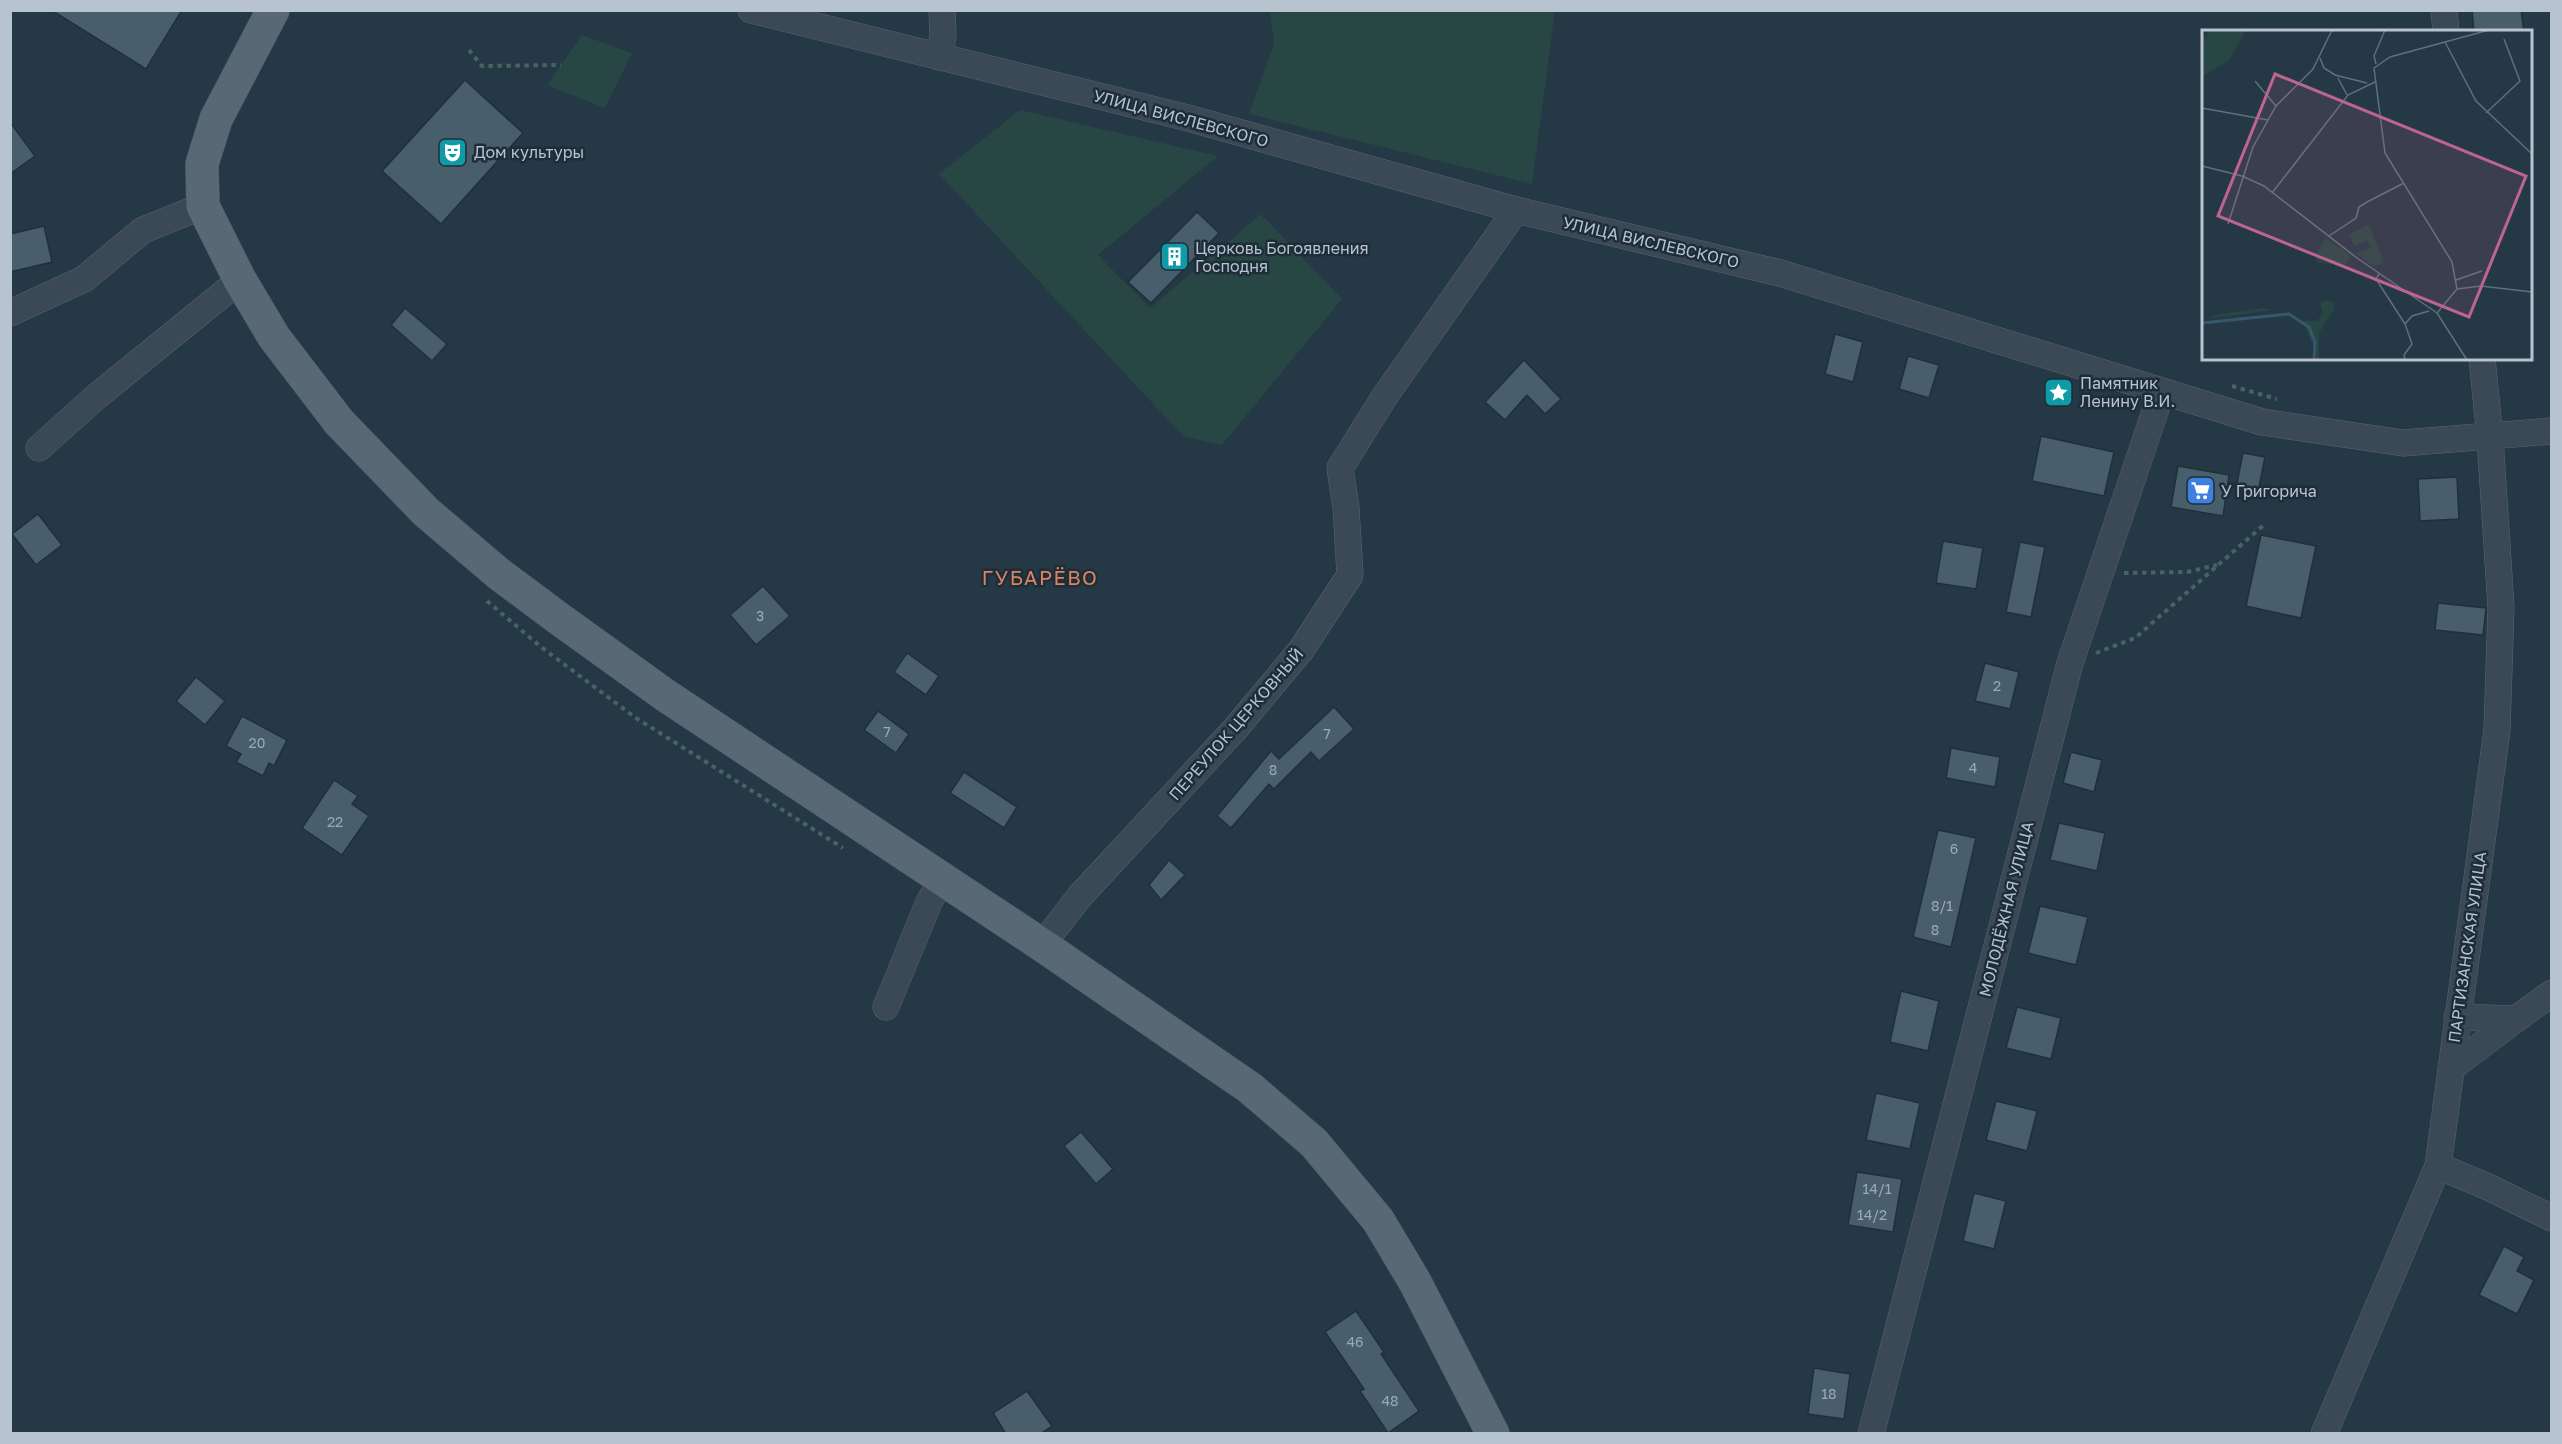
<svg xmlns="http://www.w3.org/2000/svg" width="2562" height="1444" viewBox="0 0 2562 1444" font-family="'Golos Text',sans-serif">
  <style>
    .green { fill: #274644 }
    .building { fill: #495e6b; stroke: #20303b; stroke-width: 1.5 }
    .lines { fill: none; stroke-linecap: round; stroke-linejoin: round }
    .minor-casing { stroke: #586671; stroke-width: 27 }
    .major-casing { stroke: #465560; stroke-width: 34 }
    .path { stroke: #476362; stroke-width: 4; stroke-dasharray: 4.5 4.5; stroke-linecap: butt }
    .minor { stroke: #3a4954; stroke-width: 26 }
    .major { stroke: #586874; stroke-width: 33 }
    .labels { text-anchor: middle; stroke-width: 5; stroke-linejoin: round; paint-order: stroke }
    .number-label { font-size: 14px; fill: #9caab5 }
    .street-label { font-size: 16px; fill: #b7c3ce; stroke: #1e2e39 }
    .poi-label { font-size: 16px; fill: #b7c3ce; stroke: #1e2e39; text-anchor: start }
    .quarter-label { font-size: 20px; letter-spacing: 1.5px; fill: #de8361; stroke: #1e2e39 }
    .inset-river { fill: none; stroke: #37576d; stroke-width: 3 }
    .inset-road { fill: none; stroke: #5f707c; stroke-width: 1.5 }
    .view { fill: #bd658f; fill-opacity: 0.15; stroke: #bd658f; stroke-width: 3 }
    .inset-edge { fill: none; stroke: #b7c3ce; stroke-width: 3 }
  </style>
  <rect width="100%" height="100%" fill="#253845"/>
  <!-- green -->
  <g class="green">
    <path d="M1282,10L1555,11L1532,184L1249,114L1274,43L1270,14Z"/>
    <path d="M582,35L632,53L605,108L547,85Z"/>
    <path d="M1020,110L1218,156L1098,255L1150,308L1261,214L1342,299L1222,445L1183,436L939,174Z"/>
  </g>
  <!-- building -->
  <g class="building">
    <path d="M51,10H182L146,69Z"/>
    <path d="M2472,10H2521L2524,32H2474Z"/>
    <path d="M465,80L523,133L441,224L382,171Z"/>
    <path d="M10,122L35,156L10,174Z"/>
    <path d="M1197,212L1219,233L1151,303L1128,282Z"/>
    <path d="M44,226L52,262L10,272V234Z"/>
    <path d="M405,308L447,344L432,361L391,325Z"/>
    <path d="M1835,334L1863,342L1853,382L1825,374Z"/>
    <path d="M1908,356L1939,365L1929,398L1899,389Z"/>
    <path d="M1524,360L1561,399L1545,414L1527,395L1505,420L1485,402Z"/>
    <path d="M2041,436L2114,452L2104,496L2032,481Z"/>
    <path d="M2243,453L2265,457L2258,492L2236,488Z"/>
    <path d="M2178,466L2229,475L2223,516L2171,507Z"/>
    <path d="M2457,477L2459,519L2420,521L2418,479Z"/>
    <path d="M38,514L62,545L36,565L12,534Z"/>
    <path d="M2261,535L2316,546L2301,618L2246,606Z"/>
    <path d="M1943,541L1983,548L1976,589L1936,583Z"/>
    <path d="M2020,542L2045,547L2031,617L2006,612Z"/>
    <path d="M763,586L790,616L756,645L730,615Z"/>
    <path d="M2438,603L2486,608L2483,635L2435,630Z"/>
    <path d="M907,653L939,676L926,695L894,672Z"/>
    <path d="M1985,663L2019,672L2010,709L1975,701Z"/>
    <path d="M196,677L225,701L205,725L176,701Z"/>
    <path d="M1334,707L1354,729L1319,761L1311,752L1274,789L1269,784L1231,828L1217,816L1271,751L1279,759Z"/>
    <path d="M878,711L909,734L896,753L864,730Z"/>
    <path d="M242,716L287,740L274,766L269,763L263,776L236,762L241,754L226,746Z"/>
    <path d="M1951,748L2000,757L1995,787L1946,778Z"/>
    <path d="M2071,752L2102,760L2094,792L2063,783Z"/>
    <path d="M964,772L1017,807L1004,828L950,793Z"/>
    <path d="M334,780L358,796L352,804L369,816L342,855L302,828Z"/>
    <path d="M2059,823L2105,833L2097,871L2050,860Z"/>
    <path d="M1938,830L1976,838L1951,947L1913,937Z"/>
    <path d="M1169,860L1185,875L1161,900L1149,885Z"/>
    <path d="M2040,906L2088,917L2076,965L2028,953Z"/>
    <path d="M1901,991L1939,1001L1928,1051L1890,1042Z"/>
    <path d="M2017,1007L2061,1018L2051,1059L2006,1048Z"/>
    <path d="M1876,1093L1920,1103L1910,1149L1866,1140Z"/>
    <path d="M1996,1101L2037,1111L2027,1151L1986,1140Z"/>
    <path d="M1081,1132L1113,1169L1096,1184L1064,1146Z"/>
    <path d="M1857,1172L1902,1179L1893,1232L1848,1225Z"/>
    <path d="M1974,1193L2006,1201L1994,1249L1963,1241Z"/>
    <path d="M2504,1246L2524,1257L2517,1271L2534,1280L2517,1314L2479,1295Z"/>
    <path d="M1356,1311L1384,1352L1381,1354L1419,1411L1388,1433L1360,1391L1364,1389L1325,1332Z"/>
    <path d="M1814,1368L1850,1374L1844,1419L1808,1414Z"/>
    <path d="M1027,1391L1052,1426L1040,1434H1006L993,1413Z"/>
  </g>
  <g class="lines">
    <defs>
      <g id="minor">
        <path d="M751,10L1188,118L1516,210L1780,273L2262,422L2403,443L2552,431"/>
        <path d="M2444,10L2446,32"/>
        <path d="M939,57L943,36L942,10"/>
        <path d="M10,313L84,279L143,230L203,206"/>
        <path d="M39,448L97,396L240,280"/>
        <path d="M1042,945L1080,896L1235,729L1301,650L1350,575L1346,508L1340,468L1385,396L1516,210"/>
        <path d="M886,1007L929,902L943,878"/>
        <path d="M2457,1017L2516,1019L2552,993"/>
        <path d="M2451,1068L2516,1019"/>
        <path d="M2438,1166L2486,1186L2552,1218"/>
        <path d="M1871,1434L2070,663L2162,391"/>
        <path d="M2324,1434L2438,1166L2497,730L2501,607L2490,438L2482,358"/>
      </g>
      <path id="major" d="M273,10L216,119L202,164L203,206L240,280L274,337L339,422L426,512L499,574L558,618L665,695L1042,945L1250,1088L1314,1143L1378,1220L1415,1282L1493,1434"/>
    </defs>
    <!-- minor casing -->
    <use href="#minor" class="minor-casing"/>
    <!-- major casing -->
    <use href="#major" class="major-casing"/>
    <!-- path -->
    <g class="path">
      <path d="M469,50L482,66L561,65"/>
      <path d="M2232,386L2277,399"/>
      <path d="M2124,573L2187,572L2217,565"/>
      <path d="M487,601L541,647L636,718L843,848"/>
      <path d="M2096,653L2135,638L2266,523"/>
    </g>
    <!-- minor -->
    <use href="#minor" class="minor"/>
    <!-- major -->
    <use href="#major" class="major"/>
  </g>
  <!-- icons -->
  <defs>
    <symbol id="theatre-square" viewBox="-11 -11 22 22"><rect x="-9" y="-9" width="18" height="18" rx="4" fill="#0f9aa8" stroke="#1e2e39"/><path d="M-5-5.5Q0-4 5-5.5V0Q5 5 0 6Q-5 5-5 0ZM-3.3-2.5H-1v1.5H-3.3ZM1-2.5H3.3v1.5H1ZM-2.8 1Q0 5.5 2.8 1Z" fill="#fff"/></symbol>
    <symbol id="building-square" viewBox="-11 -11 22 22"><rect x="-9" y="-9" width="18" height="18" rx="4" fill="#0f9aa8" stroke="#1e2e39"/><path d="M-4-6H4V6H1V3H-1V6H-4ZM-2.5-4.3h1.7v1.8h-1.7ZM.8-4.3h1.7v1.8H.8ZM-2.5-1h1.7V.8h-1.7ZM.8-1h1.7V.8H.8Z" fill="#fff"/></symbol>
    <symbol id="sight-square" viewBox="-11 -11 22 22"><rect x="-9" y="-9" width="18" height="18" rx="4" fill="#0f9aa8" stroke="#1e2e39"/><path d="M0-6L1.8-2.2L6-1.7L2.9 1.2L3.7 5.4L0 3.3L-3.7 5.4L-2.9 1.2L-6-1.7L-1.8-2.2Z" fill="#fff"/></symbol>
    <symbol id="supermarket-square" viewBox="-11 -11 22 22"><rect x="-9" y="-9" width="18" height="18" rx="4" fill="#3f7fe0" stroke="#1e2e39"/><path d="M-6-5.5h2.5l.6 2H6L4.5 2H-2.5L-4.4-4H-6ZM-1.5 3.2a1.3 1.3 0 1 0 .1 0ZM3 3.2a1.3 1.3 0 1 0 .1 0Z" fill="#fff"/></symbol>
  </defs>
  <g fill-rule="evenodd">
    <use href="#theatre-square" x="436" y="136" width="33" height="33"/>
    <use href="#building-square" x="1158" y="240" width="33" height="33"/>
    <use href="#sight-square" x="2042" y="376" width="33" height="33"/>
    <use href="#supermarket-square" x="2184" y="474" width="33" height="33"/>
  </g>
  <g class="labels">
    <!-- number labels -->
    <g class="number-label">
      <text x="760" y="621">3</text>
      <text x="1997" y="691">2</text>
      <text x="887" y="737">7</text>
      <text x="1327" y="739">7</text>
      <text x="257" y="748">20</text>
      <text x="1973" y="773">4</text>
      <text x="1273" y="775">8</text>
      <text x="335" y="827">22</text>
      <text x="1954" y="854">6</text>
      <text x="1942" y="911">8/1</text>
      <text x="1935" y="935">8</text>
      <text x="1877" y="1194">14/1</text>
      <text x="1872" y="1220">14/2</text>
      <text x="1355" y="1347">46</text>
      <text x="1829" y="1399">18</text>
      <text x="1390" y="1406">48</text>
    </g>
    <!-- street labels -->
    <g class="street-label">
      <text transform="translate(1181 118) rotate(15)" y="6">УЛИЦА ВИСЛЕВСКОГО</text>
      <text transform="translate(1651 242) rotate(13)" y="6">УЛИЦА ВИСЛЕВСКОГО</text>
      <text transform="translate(1236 724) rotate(-49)" y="6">ПЕРЕУЛОК ЦЕРКОВНЫЙ</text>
      <text transform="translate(2006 909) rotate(-76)" y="6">МОЛОДЁЖНАЯ УЛИЦА</text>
      <text transform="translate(2467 947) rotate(-82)" y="6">ПАРТИЗАНСКАЯ УЛИЦА</text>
    </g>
    <!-- poi labels -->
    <g class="poi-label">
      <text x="474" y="158">Дом культуры</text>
      <text x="1195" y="254">Церковь Богоявления<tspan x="1195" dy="18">Господня</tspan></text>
      <text x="2080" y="389">Памятник<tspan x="2080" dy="18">Ленину В.И.</tspan></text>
      <text x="2221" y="497">У Григорича</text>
    </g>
    <!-- quarter labels -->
    <g class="quarter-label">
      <text x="1040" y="585">ГУБАРЁВО</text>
    </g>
  </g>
  <!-- overview -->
  <g transform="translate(2202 30)">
    <rect width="330" height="330" fill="#253845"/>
    <path d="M5,0H44L27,30L0,47V4L5,8ZM165,195L168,197L182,233L171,236L154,223L169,218L166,211L152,216L147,205ZM124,208L149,226L143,235L115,233L114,225ZM124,270L132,273L133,278L117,303V330H114L113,319L100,291H115L121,283L118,273ZM62,278L72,280L6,289L12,285Z" fill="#274644"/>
    <path class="inset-river" d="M0,293L87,284L107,297L113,312L112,330"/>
    <path class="inset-road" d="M243,12L274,71L330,124M118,28L122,38L133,45L165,53M174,34L172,26L183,0M136,48L145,65M53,51L74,76M0,78L66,90M284,83L318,51L302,9M0,136L40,146L62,156L155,228L235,283M70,163L146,65L173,52M26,194L51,117L74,76L111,39L130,0M127,206L154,188L157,177L165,172L202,153M177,244L174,249L203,294M254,250L280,241M255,259L279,256L330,262M203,330L202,325L210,314L203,294L210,286L227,281M265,330L235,283L255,259L250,232L183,123L172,38L188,27L287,0"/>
    <path class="view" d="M73,44L324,146L267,287L16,186Z"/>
    <rect width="330" height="330" class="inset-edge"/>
  </g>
  <!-- border -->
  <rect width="2562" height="1444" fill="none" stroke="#b7c3ce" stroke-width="24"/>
</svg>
